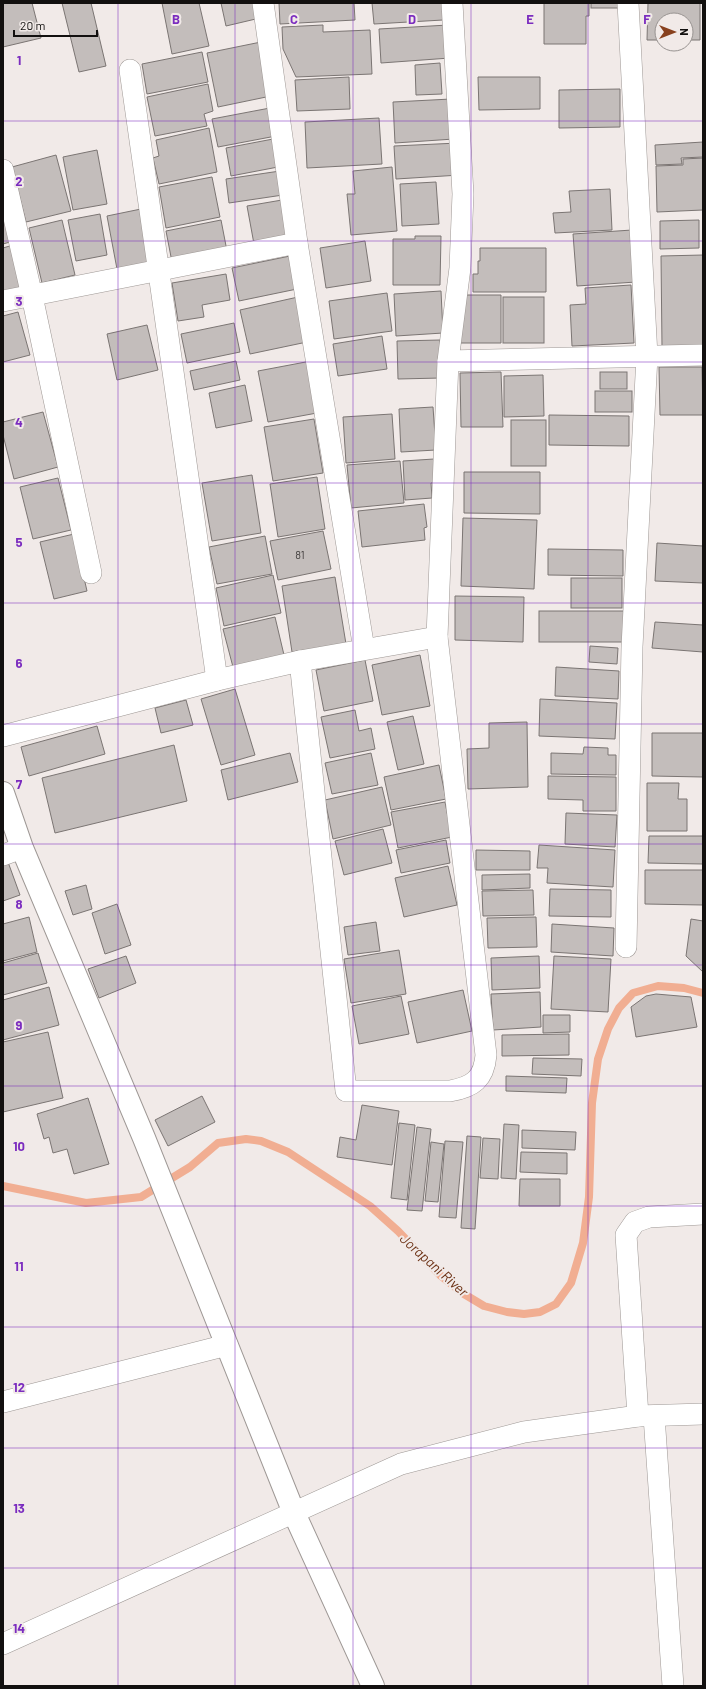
<svg xmlns="http://www.w3.org/2000/svg" width="706" height="1689" viewBox="0 0 706 1689" font-family="Barlow,sans-serif">
  <style>
    .lines { fill: none; stroke-linecap: round; stroke-linejoin: round }
    .stream { stroke: #f1ae92; stroke-width: 8 }
    .building { fill: #c3bdbb; stroke: #7b7573 }
    .minor-casing { stroke: #9e9895; stroke-width: 22 }
    .tertiary-casing { stroke: #9e9895; stroke-width: 24 }
    .minor { stroke: #fff; stroke-width: 21 }
    .tertiary { stroke: #fff; stroke-width: 22 }
    .grid { fill: none; stroke: #7b2cbf; stroke-width: 1; stroke-opacity: 0.55 }
    .labels { text-anchor: middle; stroke-width: 4; stroke-linejoin: round; paint-order: stroke }
    .number-label { font-size: 11px; fill: #3e3b3a }
    .water-label { font-size: 14px; font-style: italic; fill: #6c3114; stroke: #f1eae8 }
    .grid-label { font-size: 13px; text-anchor: middle; font-weight: bold; fill: #7b2cbf; stroke: #f1eae8; stroke-width: 4; stroke-linejoin: round; paint-order: stroke }
  </style>
  <rect width="100%" height="100%" fill="#f1eae8"/>
  <g class="lines">
    <!-- stream -->
    <path class="stream" d="M3,1186L86,1203L141,1197L190,1167L218,1143L246,1139L261,1141L288,1152L370,1206L398,1231L440,1275L464,1294L484,1306L507,1312L524,1314L540,1312L556,1304L571,1283L583,1243L589,1197L592,1103L598,1059L608,1029L619,1008L633,993L658,986L684,988L703,993"/>
  </g>
  <!-- building -->
  <g class="building">
    <path d="M3,3H32L41,38L3,47Z"/>
    <path d="M62,3H91L106,66L79,72Z"/>
    <path d="M162,3H199L209,46L172,54Z"/>
    <path d="M221,3H257L260,18L226,26Z"/>
    <path d="M279,3H354L355,20L280,24Z"/>
    <path d="M372,3H443V20L374,24Z"/>
    <path d="M544,3H589V16H586V44H544Z"/>
    <rect x="591" y="3" width="29" height="5"/>
    <path d="M648,3H700V40H686V20H662V40H647Z"/>
    <path d="M323,25V32L370,30L372,74L296,77L283,49L282,27Z"/>
    <path d="M448,25L450,58L381,63L379,29Z"/>
    <path d="M261,42L271,96L218,107L207,53Z"/>
    <path d="M202,52L208,82L147,94L142,64Z"/>
    <path d="M440,63L442,94L416,95L415,65Z"/>
    <path d="M349,77L350,109L297,111L295,80Z"/>
    <path d="M478,77H540V109L479,110Z"/>
    <path d="M208,84L213,111L204,114L207,126L155,136L147,97Z"/>
    <path d="M620,89V127L559,128V90Z"/>
    <path d="M451,99L454,139L395,143L393,102Z"/>
    <path d="M270,108L276,136L218,147L212,119Z"/>
    <path d="M379,118L382,164L307,168L305,122Z"/>
    <path d="M209,128L217,172L159,184L153,158L159,156L156,140Z"/>
    <path d="M273,139L278,167L231,176L226,148Z"/>
    <path d="M703,142V157L681,158L682,164L656,165L655,145Z"/>
    <path d="M458,143L460,175L396,179L394,146Z"/>
    <path d="M97,150L107,204L73,210L63,157Z"/>
    <path d="M56,155L71,211L26,222L12,167Z"/>
    <path d="M703,158V210L657,212L656,166L683,165V159Z"/>
    <path d="M392,167L397,231L351,235L347,194H355L353,171Z"/>
    <path d="M280,171L283,195L229,203L226,179Z"/>
    <path d="M212,177L220,217L166,228L159,187Z"/>
    <path d="M436,182L439,224L402,226L400,184Z"/>
    <path d="M610,189L612,230L555,233L553,213L571,212L569,191Z"/>
    <path d="M282,200L289,238L254,244L247,206Z"/>
    <path d="M141,209L150,263L117,269L107,216Z"/>
    <path d="M100,214L107,255L76,261L68,220Z"/>
    <path d="M3,216L10,242L3,244Z"/>
    <path d="M62,220L75,275L42,283L29,228Z"/>
    <path d="M221,220L227,251L172,262L166,231Z"/>
    <path d="M699,220V248L660,249V221Z"/>
    <path d="M632,230L636,282L577,286L573,234Z"/>
    <path d="M415,236H441L440,285H393V239H415Z"/>
    <path d="M365,241L371,281L326,288L320,248Z"/>
    <path d="M13,245L25,287L3,294V248Z"/>
    <path d="M480,248H546V292H473V274H478V261H480Z"/>
    <path d="M703,255V346L662,347L661,256Z"/>
    <path d="M290,256L297,289L239,301L232,268Z"/>
    <path d="M226,274L230,300L202,305L204,317L178,321L172,283Z"/>
    <path d="M631,285L634,343L572,346L570,305L586,304L585,288Z"/>
    <path d="M441,291L443,333L396,336L394,294Z"/>
    <path d="M387,293L392,331L334,339L329,301Z"/>
    <path d="M462,295H501V343H457Z"/>
    <path d="M298,297L307,342L250,354L240,310Z"/>
    <rect x="503" y="297" width="41" height="46"/>
    <path d="M18,312L30,355L3,362V316Z"/>
    <path d="M234,323L240,352L187,363L181,334Z"/>
    <path d="M147,325L158,370L117,380L107,334Z"/>
    <path d="M382,336L387,369L338,376L333,344Z"/>
    <path d="M440,340L441,378L398,379L397,341Z"/>
    <path d="M236,361L240,380L194,390L190,371Z"/>
    <path d="M311,361L317,413L268,422L258,371Z"/>
    <path d="M659,367H702L703,415H660Z"/>
    <path d="M501,372L503,427H461L460,373Z"/>
    <rect x="600" y="372" width="27" height="17"/>
    <path d="M543,375L544,416L504,417V376Z"/>
    <path d="M245,385L252,421L216,428L209,393Z"/>
    <rect x="595" y="391" width="37" height="21"/>
    <path d="M433,407L436,450L401,452L399,409Z"/>
    <path d="M43,412L58,467L14,479L3,435V422Z"/>
    <path d="M392,414L395,459L346,463L343,417Z"/>
    <path d="M549,415L629,416V446L549,445Z"/>
    <path d="M314,419L323,473L273,481L264,427Z"/>
    <rect x="511" y="420" width="35" height="46"/>
    <path d="M434,459L436,483H431L432,498L405,500L403,461Z"/>
    <path d="M400,461L404,503L351,508L347,465Z"/>
    <path d="M464,472H540V514L464,513Z"/>
    <path d="M252,475L261,533L212,541L202,483Z"/>
    <path d="M317,477L325,529L278,537L270,484Z"/>
    <path d="M58,478L71,530L33,539L20,487Z"/>
    <path d="M424,504L427,527L424,528L425,540L362,547L358,511Z"/>
    <path d="M463,518L537,520L534,589L461,586Z"/>
    <path d="M323,531L331,569L278,580L270,541Z"/>
    <path d="M74,534L87,591L54,599L40,542Z"/>
    <path d="M265,536L272,574L217,584L209,547Z"/>
    <path d="M657,543L703,546V583L655,581Z"/>
    <path d="M548,549L623,550V576L548,575Z"/>
    <path d="M273,575L281,613L224,626L216,588Z"/>
    <path d="M335,577L346,644L292,652L282,586Z"/>
    <rect x="571" y="578" width="51" height="30"/>
    <path d="M455,596L524,597L523,642L455,640Z"/>
    <rect x="539" y="611" width="85" height="31"/>
    <path d="M275,617L284,655L233,667L223,629Z"/>
    <path d="M655,622L703,625V652L652,648Z"/>
    <path d="M590,646L618,648L617,664L589,662Z"/>
    <path d="M420,655L430,706L382,715L372,665Z"/>
    <path d="M365,660L373,701L324,711L316,670Z"/>
    <path d="M556,667L619,671L618,699L555,696Z"/>
    <path d="M235,689L255,755L221,765L201,699Z"/>
    <path d="M540,699L617,703L615,739L539,736Z"/>
    <path d="M186,700L193,725L161,733L155,708Z"/>
    <path d="M355,710L359,731L371,728L375,749L330,758L321,717Z"/>
    <path d="M413,716L424,764L398,770L387,722Z"/>
    <path d="M527,722L528,787L468,789L467,749L489,748V723Z"/>
    <path d="M97,726L105,754L29,776L21,747Z"/>
    <path d="M652,733H703V777L652,776Z"/>
    <path d="M174,745L187,801L55,833L42,778Z"/>
    <path d="M584,747L608,748V755H616V775L551,774V753L583,754Z"/>
    <path d="M290,753L298,782L228,800L221,770Z"/>
    <path d="M371,753L378,785L332,794L325,763Z"/>
    <path d="M439,765L446,799L391,810L384,777Z"/>
    <path d="M548,776L616,777V811H583V800L548,799Z"/>
    <path d="M647,783H679L678,799H687V831H647Z"/>
    <path d="M382,787L391,825L333,839L325,800Z"/>
    <path d="M445,802L452,837L398,848L391,812Z"/>
    <path d="M566,813L617,815L615,847L565,844Z"/>
    <path d="M383,829L392,863L344,875L335,841Z"/>
    <path d="M649,836H703V864L648,863Z"/>
    <path d="M446,840L450,863L401,873L396,850Z"/>
    <path d="M539,845L615,850L613,887L547,883L548,868H537Z"/>
    <path d="M476,850L530,851V870H476Z"/>
    <path d="M8,862L20,895L3,901V864Z"/>
    <path d="M448,866L457,905L404,917L395,878Z"/>
    <path d="M645,870H703V905L645,904Z"/>
    <path d="M530,874V888L482,890V875Z"/>
    <path d="M86,885L92,909L73,915L65,891Z"/>
    <path d="M550,889L611,890V917L549,916Z"/>
    <path d="M533,890L534,915L483,916L482,891Z"/>
    <path d="M117,904L131,945L105,954L92,913Z"/>
    <path d="M29,917L37,952L3,961V924Z"/>
    <path d="M536,917L537,947L488,948L487,918Z"/>
    <path d="M691,919L703,921V972L686,956Z"/>
    <path d="M376,922L380,951L348,955L344,927Z"/>
    <path d="M552,924L614,928L613,956L551,952Z"/>
    <path d="M399,950L406,994L351,1003L344,959Z"/>
    <path d="M38,953L47,983L3,995V963Z"/>
    <path d="M126,956L136,983L99,998L88,969Z"/>
    <path d="M539,956L540,988L492,990L491,958Z"/>
    <path d="M554,956L611,959L608,1012L551,1009Z"/>
    <path d="M49,987L59,1025L3,1040V1000Z"/>
    <path d="M463,990L472,1031L417,1043L408,1002Z"/>
    <path d="M540,992L541,1027L493,1030L491,994Z"/>
    <path d="M656,994L691,997L697,1027L636,1037L631,1007L646,996Z"/>
    <path d="M401,996L409,1034L359,1044L352,1006Z"/>
    <path d="M543,1015H570V1032L543,1033Z"/>
    <path d="M48,1032L63,1098L3,1112V1042Z"/>
    <path d="M569,1034V1055L502,1056V1035Z"/>
    <path d="M533,1058L582,1059L581,1076L532,1074Z"/>
    <path d="M506,1076L567,1078L566,1093L506,1091Z"/>
    <path d="M202,1096L215,1122L168,1146L155,1120Z"/>
    <path d="M88,1098L109,1164L74,1174L67,1149L53,1153L49,1137L44,1139L37,1114Z"/>
    <path d="M362,1105L399,1111L392,1165L337,1157L340,1137L356,1140Z"/>
    <path d="M399,1123L415,1125L407,1200L391,1198Z"/>
    <path d="M504,1124L519,1125L516,1179L501,1178Z"/>
    <path d="M417,1127L431,1129L422,1211L407,1210Z"/>
    <path d="M522,1130L576,1132L575,1150L522,1148Z"/>
    <path d="M467,1136L481,1137L475,1229L461,1228Z"/>
    <path d="M483,1138L500,1139L498,1179L480,1178Z"/>
    <path d="M445,1141L463,1142L456,1218L439,1217Z"/>
    <path d="M431,1142L444,1144L438,1202L425,1201Z"/>
    <path d="M521,1152L567,1153V1174L520,1172Z"/>
    <path d="M520,1179H560V1206H519Z"/>
  </g>
  <g class="lines">
    <defs>
      <g id="minor">
        <path d="M263,3L297,243L364,649"/>
        <path d="M130,70L217,680"/>
        <path d="M3,170L32,296L91,573"/>
        <path d="M3,301L297,243"/>
        <path d="M448,361L703,355"/>
        <path d="M300,661L346,1091H450C473,1087 484,1079 486,1055L437,637L448,361L460,268L463,194L452,3"/>
        <path d="M3,736L217,680L300,661L437,637"/>
        <path d="M3,855L22,848"/>
        <path d="M626,947L632,647L647,356L628,3"/>
        <path d="M3,1402L227,1345"/>
        <path d="M638,1416L626,1235L635,1222L649,1217L703,1214"/>
        <path d="M654,1416L673,1686"/>
        <path d="M3,1644L401,1464L524,1432L638,1416L703,1414"/>
      </g>
      <path id="tertiary" d="M3,793L22,848L144,1138L294,1513L373,1686"/>
    </defs>
    <!-- minor casing -->
    <use href="#minor" class="minor-casing"/>
    <!-- tertiary casing -->
    <use href="#tertiary" class="tertiary-casing"/>
    <!-- minor -->
    <use href="#minor" class="minor"/>
    <!-- tertiary -->
    <use href="#tertiary" class="tertiary"/>
  </g>
  <!-- grid -->
  <path class="grid" d="M118,3V1686M235,3V1686M353,3V1686M471,3V1686M588,3V1686M3,121H703M3,241H703M3,362H703M3,483H703M3,603H703M3,724H703M3,844H703M3,965H703M3,1086H703M3,1206H703M3,1327H703M3,1448H703M3,1568H703"/>
  <g class="labels">
    <!-- number labels -->
    <g class="number-label">
      <text x="300" y="559">81</text>
    </g>
    <!-- water labels -->
    <g class="water-label">
      <text transform="translate(434 1265) rotate(42)" y="5">Jorapani River</text>
    </g>
  </g>
  <g class="grid-label">
    <text x="176" y="24">B</text>
    <text x="294" y="24">C</text>
    <text x="412" y="24">D</text>
    <text x="530" y="24">E</text>
    <text x="647" y="24">F</text>
    <text x="19" y="65">1</text>
    <text x="19" y="186">2</text>
    <text x="19" y="306">3</text>
    <text x="19" y="427">4</text>
    <text x="19" y="547">5</text>
    <text x="19" y="668">6</text>
    <text x="19" y="789">7</text>
    <text x="19" y="909">8</text>
    <text x="19" y="1030">9</text>
    <text x="19" y="1151">10</text>
    <text x="19" y="1271">11</text>
    <text x="19" y="1392">12</text>
    <text x="19" y="1513">13</text>
    <text x="19" y="1633">14</text>
  </g>
  <!-- border -->
  <rect width="706" height="1689" fill="none" stroke="#12100f" stroke-width="8"/>
  <!-- north arrow -->
  <g transform="translate(674 32) rotate(90)"><circle r="19" fill="#f1eae8" stroke="#989391"/>
  <path d="M0-3L7 15L0 10L-7 15Z" fill="#88411e"/>
  <text y="-6" font-size="11" font-weight="bold" text-anchor="middle" fill="#12100f">N</text>
  </g>
  <!-- scale -->
  <path d="M14 30v6h83v-6" fill="none" stroke="#12100f" stroke-width="2"/>
  <text x="20" y="30" font-size="12" fill="#12100f" stroke="#f1eae8" stroke-width="3" paint-order="stroke">20 m</text>
</svg>
